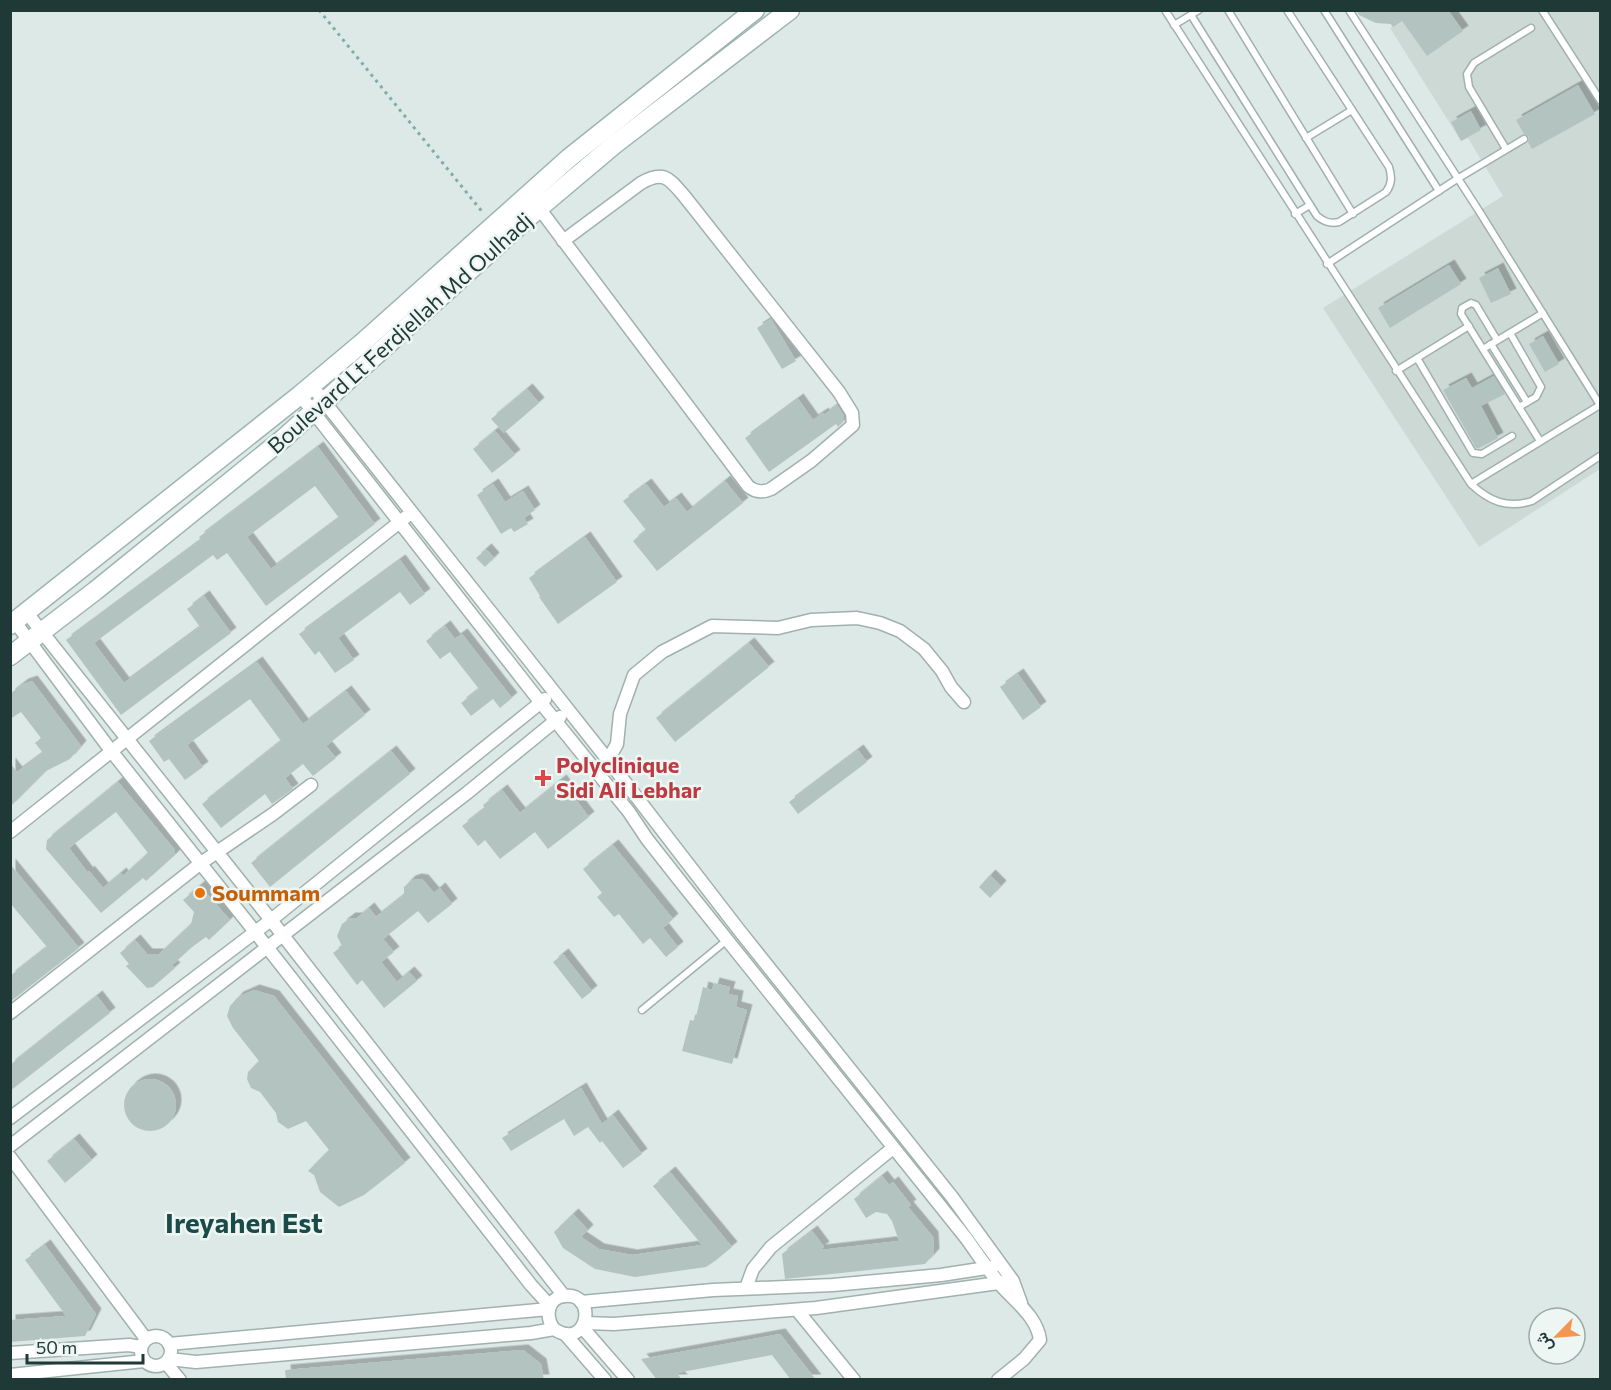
<svg xmlns="http://www.w3.org/2000/svg" width="1611" height="1390" viewBox="0 0 1611 1390" font-family="Commissioner,Vazirmatn,sans-serif">
  <style>
    .built { fill: #ccd9d5 }
    .building { fill: #b3c4c0; fill-rule: evenodd; filter: url(#shadow) }
    .lines { fill: none; stroke-linecap: round; stroke-linejoin: round }
    .lane-casing { stroke: #a0b1ae; stroke-width: 9 }
    .street-casing { stroke: #a0b1ae; stroke-width: 15 }
    .secondary-casing { stroke: #9db5b1; stroke-width: 21 }
    .path { stroke: #7daea7; stroke-width: 3; stroke-dasharray: 3 4.5; stroke-linecap: butt }
    .lane { stroke: #fff; stroke-width: 6 }
    .street { stroke: #fff; stroke-width: 12 }
    .secondary { stroke: #fff; stroke-width: 18 }
    .health-dot { fill: #e0444e; stroke: #eef6f3; stroke-width: 2 }
    .food-dot { fill: #e8710a; stroke: #eef6f3; stroke-width: 2 }
    .labels { text-anchor: middle; stroke-width: 5; stroke-linejoin: round; paint-order: stroke }
    .street-label { font-size: 22px; fill: #1f3937; stroke: #eef6f3 }
    .health-label { font-size: 22px; font-weight: bold; fill: #be3a42; stroke: #eef6f3; text-anchor: start }
    .food-label { font-size: 22px; font-weight: bold; fill: #c56008; stroke: #eef6f3; text-anchor: start }
    .district-label { font-size: 28px; font-weight: bold; fill: #1b4b48; stroke: #eef6f3 }
  </style>
  <defs>
    <filter id="shadow"><feDropShadow dx="5.5" dy="-5.5" stdDeviation="0" flood-color="#0004"/></filter>
  </defs>
  <rect width="100%" height="100%" fill="#dde9e6"/>
  <!-- built -->
  <path class="built" d="M1361,11H1600V469L1479,547L1323,308L1503,196L1468,138L1461,141L1390,28L1392,27L1390,22L1376,23L1369,20Z"/>
  <!-- building -->
  <g class="building">
    <path d="M1356,10H1448L1463,31L1427,56L1402,21L1393,27L1391,24L1376,23L1359,15Z"/>
    <path d="M1578,85L1595,114L1532,149L1528,142L1529,137L1524,134L1516,120Z"/>
    <path d="M1471,111L1481,130L1461,141L1451,122Z"/>
    <path d="M1449,265L1461,284L1390,328L1378,308Z"/>
    <path d="M1498,268L1511,294L1491,303L1479,278Z"/>
    <path d="M771,319L796,361L782,369L757,328Z"/>
    <path d="M1543,336L1559,364L1545,372L1529,344Z"/>
    <path d="M1494,376L1505,394L1481,406L1498,438L1479,448H1476L1443,390L1466,378L1472,388Z"/>
    <path d="M527,389L539,403L504,433L491,419Z"/>
    <path d="M798,399L813,420L823,413L824,415L837,405L844,416V421L838,427L836,424L769,472L745,438Z"/>
    <path d="M495,431L515,455L492,473L473,449Z"/>
    <path d="M318,447L375,524L266,606L227,553L217,560L213,555L94,643L124,683L200,627L187,609L204,596L231,633L121,715L66,640L201,540L199,537ZM315,486L339,518L271,569L247,537Z"/>
    <path d="M725,481L743,503L657,571L633,541L646,530L623,501L646,484L664,507L676,498L687,512Z"/>
    <path d="M493,484L505,502L523,491L535,510L524,518L528,524L514,532L511,528L501,534L477,495Z"/>
    <path d="M585,537L617,582L558,624L539,597L540,596L529,578Z"/>
    <path d="M486,549L494,558L485,567L476,558Z"/>
    <path d="M400,560L425,594L410,605L400,592L338,638L354,660L335,673L319,651L315,655L299,634Z"/>
    <path d="M445,626L455,639L462,634L512,698L500,708L493,699L471,716L461,703L479,689L450,652L440,659L426,641Z"/>
    <path d="M749,643L769,667L675,742L656,718Z"/>
    <path d="M257,662L303,724L346,691L365,715L326,746L336,758L313,776L303,764L285,778L293,789L272,804L265,794L221,828L202,804L281,741L250,699L187,745L203,767L185,780L169,759L164,762L149,741Z"/>
    <path d="M1018,674L1041,707L1023,720L1000,687Z"/>
    <path d="M32,681L81,746L70,759L46,771L10,807V763L17,772L43,753L35,743L41,738L21,712L10,719V694L23,684Z"/>
    <path d="M858,750L867,762L798,814L789,802Z"/>
    <path d="M391,751L410,774L270,887L251,863Z"/>
    <path d="M561,780L589,817L548,849L535,832L500,859L485,840L478,846L462,826L485,808L483,805L502,790L520,813Z"/>
    <path d="M118,782L175,850V855L146,881L143,878L101,913L46,849L47,840ZM116,812L148,853L123,876L121,873L103,888L89,871L88,873L69,848Z"/>
    <path d="M613,845L673,919L663,928L678,947L666,957L650,938L643,944L619,914L614,917L597,897L602,893L583,869Z"/>
    <path d="M10,864L79,948L10,1002V976L47,947L10,903Z"/>
    <path d="M990,875L1001,886L990,898L979,887Z"/>
    <path d="M416,879L423,880L434,893L440,888L452,904L428,923L418,911L383,939L394,952L381,962L397,982L409,972L417,981L384,1008L362,980L357,985L333,953L342,946L337,936L342,924L350,918H357L369,908L376,917L404,895V887L410,881Z"/>
    <path d="M200,886L230,920L209,940L206,937L192,947L172,965L175,968L153,987L147,988L126,966L129,964L120,953L135,940L147,954H159L191,924L194,912L183,900Z"/>
    <path d="M563,954L592,991L582,999L553,962Z"/>
    <path d="M714,983L730,987L728,994L738,996L736,1007L747,1010L732,1064L682,1051L690,1020L695,1021L703,987L712,990Z"/>
    <path d="M254,990L274,996L405,1163L364,1195L339,1207L320,1192L314,1175L308,1171L329,1150L306,1121L288,1129L278,1122L276,1113L260,1092L251,1088L247,1079L248,1072L259,1061L233,1028L227,1016L230,1006L238,997Z"/>
    <path d="M97,996L110,1013L10,1091V1065Z"/>
    <circle cx="150" cy="1105" r="26"/>
    <path d="M581,1088L602,1124L613,1115L642,1154L623,1168L602,1141L600,1143L588,1127L574,1136L564,1119L511,1151L502,1138Z"/>
    <path d="M74,1139L92,1160L65,1183L47,1161Z"/>
    <path d="M670,1172L732,1247L715,1261L706,1267L635,1277L595,1269L563,1248L554,1232L573,1214L588,1230L581,1237L599,1249L632,1255L702,1245L653,1186Z"/>
    <path d="M882,1176L889,1185L893,1182L911,1205L908,1207L933,1237L934,1254L925,1264L785,1279L782,1254L812,1231L824,1247L820,1250L899,1241L892,1221L887,1214L876,1212L866,1218L854,1199Z"/>
    <path d="M45,1245L96,1314L85,1336L10,1342V1320L66,1316L25,1260Z"/>
    <path d="M780,1334L816,1380H791L772,1355L677,1373L682,1380H657L641,1359Z"/>
    <path d="M523,1350L541,1364L544,1380H286L285,1370Z"/>
  </g>
  <g class="lines">
    <defs>
      <g id="lane">
        <path d="M1165,10L1471,484C1489,501 1507,509 1532,501L1600,456"/>
        <path d="M1228,10L1353,214"/>
        <path d="M1324,10L1439,191"/>
        <path d="M1349,10L1479,211L1600,405"/>
        <path d="M1542,10L1600,100"/>
        <path d="M1191,15L1317,216C1324,222 1330,224 1339,222L1386,192C1392,184 1392,177 1389,167L1287,10"/>
        <path d="M1174,25L1199,10"/>
        <path d="M1306,138L1352,110"/>
        <path d="M1506,149L1469,87L1467,74L1474,63L1531,28"/>
        <path d="M1295,214L1310,205"/>
        <path d="M1327,264L1457,179L1524,139"/>
        <path d="M1510,333L1541,387L1536,397L1519,407"/>
        <path d="M1497,340L1476,305L1471,303L1462,308L1461,314L1540,441"/>
        <path d="M1491,344L1527,402"/>
        <path d="M1483,349L1543,313"/>
        <path d="M1417,358L1473,453L1482,454L1512,436"/>
        <path d="M1396,371L1469,326"/>
        <path d="M1471,484L1600,405"/>
        <path d="M642,1010L727,940"/>
      </g>
      <g id="street">
        <path d="M539,208L748,486C755,492 762,493 771,489L811,461L853,425L852,413L839,392L685,197C670,180 665,169 641,183L563,241"/>
        <path d="M311,385L608,760L739,930L952,1197L1013,1281L1021,1303"/>
        <path d="M300,395L541,703L629,812L647,839L684,886L966,1238C977,1253 987,1269 999,1283C1014,1301 1037,1316 1040,1340L1024,1359L998,1380"/>
        <path d="M27,613L271,920L564,1296"/>
        <path d="M15,622L112,752L267,947L531,1285L550,1306"/>
        <path d="M608,760L617,744L620,714L634,675L662,652L712,626L778,628L811,620L857,618L880,623L900,631L924,649L942,671L951,687L964,702"/>
        <path d="M10,832L406,517"/>
        <path d="M10,1013L201,863L273,814L311,785"/>
        <path d="M10,1118L271,920L545,699"/>
        <path d="M10,1146L467,793L560,717"/>
        <path d="M10,1157L146,1339"/>
        <path d="M746,1288L753,1269L771,1247L893,1148"/>
        <path d="M581,1302L713,1290L833,1285L941,1275L993,1267"/>
        <path d="M797,1310L854,1380"/>
        <path d="M585,1323L614,1324L816,1308L1006,1282"/>
        <path d="M582,1327L628,1380"/>
        <path d="M565,1334L605,1380"/>
        <circle cx="156" cy="1351" r="15"/>
        <path d="M169,1344L549,1309"/>
        <path d="M10,1353L129,1345L141,1347"/>
        <path d="M169,1359L196,1362L531,1333L554,1329C589,1352 598,1291 564,1296C547,1298 545,1317 554,1329"/>
        <path d="M166,1363L180,1380"/>
        <path d="M10,1375L144,1361"/>
      </g>
      <g id="secondary">
        <path d="M10,625L300,395L362,343L569,158L755,10"/>
        <path d="M10,656L95,591L284,438L539,208L615,144L790,10"/>
      </g>
    </defs>
    <!-- lane casing -->
    <use href="#lane" class="lane-casing"/>
    <!-- street casing -->
    <use href="#street" class="street-casing"/>
    <!-- secondary casing -->
    <use href="#secondary" class="secondary-casing"/>
    <!-- path -->
    <path class="path" d="M319,10L484,214"/>
    <!-- lane -->
    <use href="#lane" class="lane"/>
    <!-- street -->
    <use href="#street" class="street"/>
    <!-- secondary -->
    <use href="#secondary" class="secondary"/>
  </g>
  <!-- markers -->
  <path class="health-dot" d="M540 769h6v6h6v6h-6v6h-6v-6h-6v-6h6z"/>
  <circle class="food-dot" cx="200" cy="893" r="6"/>
  <g class="labels">
    <!-- street labels -->
    <g class="street-label">
      <text transform="translate(400 333) rotate(-42)" y="8">Boulevard Lt Ferdjellah Md Oulhadj</text>
    </g>
    <!-- health labels -->
    <g class="health-label">
      <text x="556" y="773">Polyclinique<tspan x="556" dy="25">Sidi Ali Lebhar</tspan></text>
    </g>
    <!-- food labels -->
    <g class="food-label">
      <text x="212" y="901">Soummam</text>
    </g>
    <!-- district labels -->
    <g class="district-label">
      <text x="244" y="1233">Ireyahen Est</text>
    </g>
  </g>
  <!-- border -->
  <rect width="1611" height="1390" fill="none" stroke="#1f3937" stroke-width="24"/>
  <!-- north arrow -->
  <g transform="translate(1557 1336) rotate(245)"><circle r="28" fill="#eef6f3" stroke="#9baaa8" stroke-width="1.5"/>
  <path d="M0-4.5L10 22L0 15L-10 22Z" fill="#f39652"/>
  <text y="-9" font-size="16" font-weight="bold" text-anchor="middle" fill="#1f3937">ش</text>
  </g>
  <!-- scale -->
  <path d="M27 1354v9h116v-9" fill="none" stroke="#1f3937" stroke-width="3"/>
  <text x="36" y="1354" font-size="18" fill="#1f3937" stroke="#eef6f3" stroke-width="4.5" paint-order="stroke">50 m</text>
</svg>
